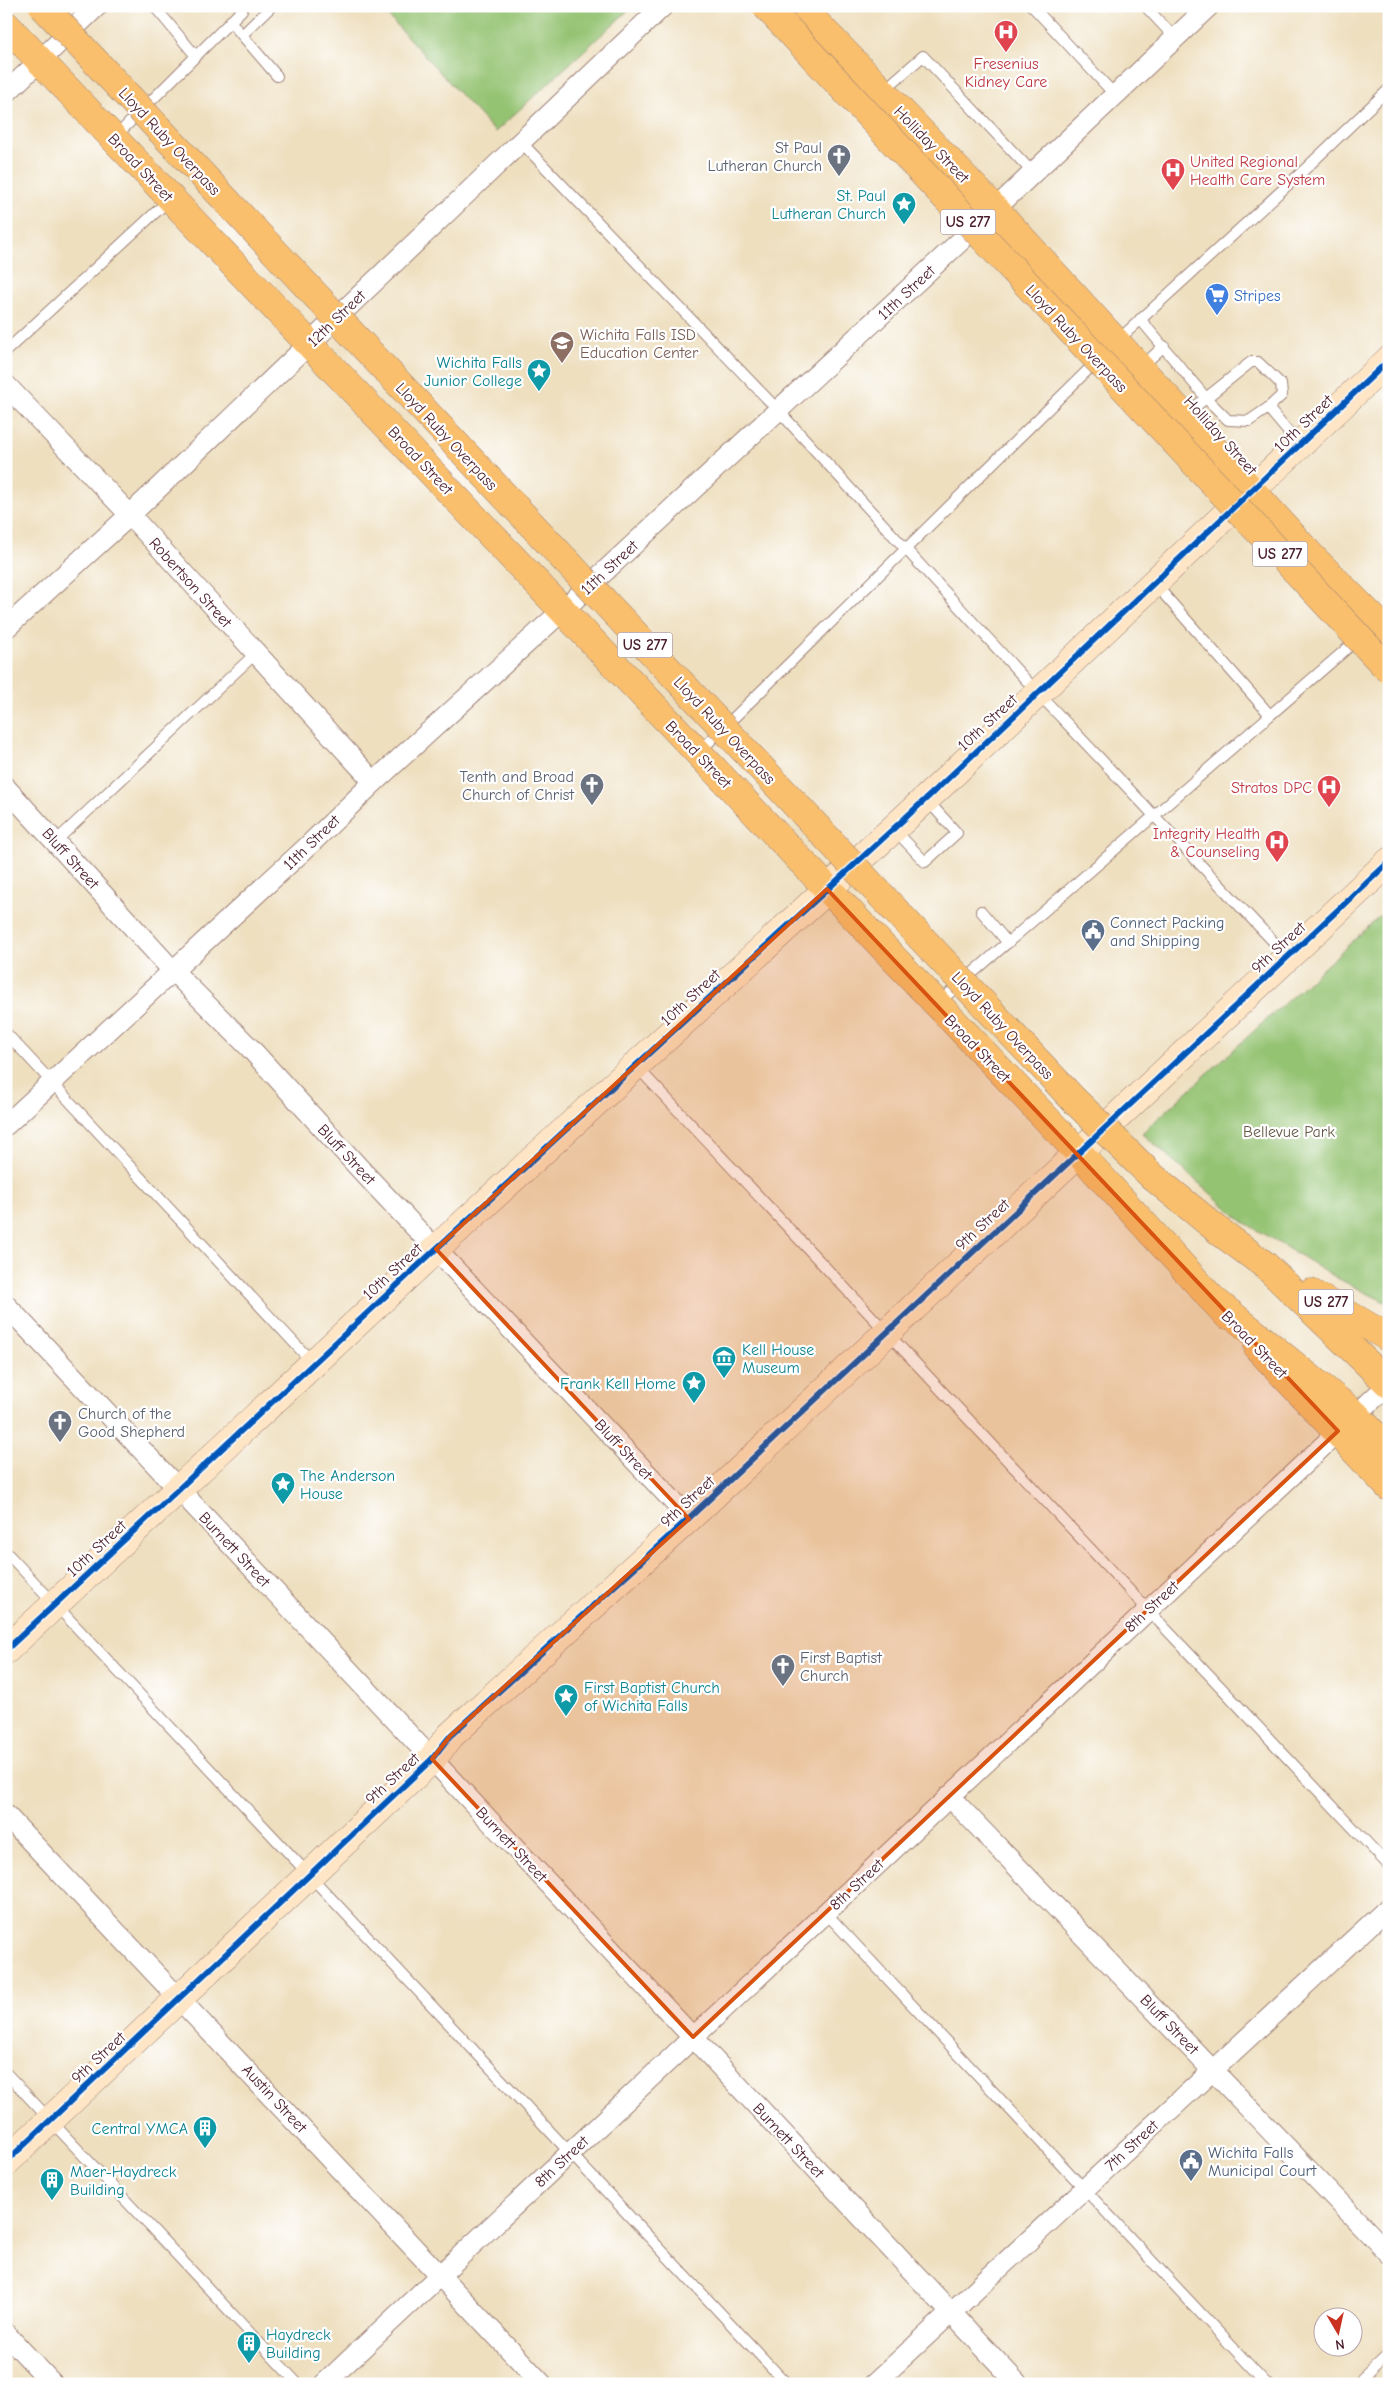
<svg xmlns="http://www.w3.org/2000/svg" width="1395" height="2390" viewBox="0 0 1395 2390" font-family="'Comic Neue',sans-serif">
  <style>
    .green { fill: #94c372; stroke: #6f714e }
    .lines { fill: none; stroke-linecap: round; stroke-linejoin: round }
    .lane-casing { stroke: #9c7f75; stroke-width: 12 }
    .street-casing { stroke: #9c7f75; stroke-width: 22 }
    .secondary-casing { stroke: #9c7f75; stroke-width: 29 }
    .primary-casing { stroke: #9c7f75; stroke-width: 29 }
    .highway-casing { stroke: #9c7f75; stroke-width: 29 }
    .lane { stroke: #fff; stroke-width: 10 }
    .street { stroke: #fff; stroke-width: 20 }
    .secondary { stroke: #fde5c5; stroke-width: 28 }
    .primary { stroke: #f9bf6d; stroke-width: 28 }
    .highway { stroke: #f9bf6d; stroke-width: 28 }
    .highway-bridge-casing { stroke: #9c7f75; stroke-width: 29; stroke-linecap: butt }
    .highway-bridge { stroke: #f9bf6d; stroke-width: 28 }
    .cycleway-casing { stroke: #fff; stroke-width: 9 }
    .cycleway { stroke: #0057b8; stroke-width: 6 }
    .marked { fill: #d8530f; fill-opacity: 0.2; stroke: #d8530f; stroke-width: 4; stroke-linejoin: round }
    .labels { text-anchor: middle; stroke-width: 4.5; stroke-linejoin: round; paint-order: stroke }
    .shield { fill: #fff; stroke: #80626b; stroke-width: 1 }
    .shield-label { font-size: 15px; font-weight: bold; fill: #4a1f2b }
    .health-label { font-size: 16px; fill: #be3a42; stroke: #fff; text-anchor: end }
    .street-label { font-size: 16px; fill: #4a1f2b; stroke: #fff }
    .worship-label { font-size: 16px; fill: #5b616d; stroke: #fff; text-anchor: end }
    .culture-label { font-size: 16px; fill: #0d838f; stroke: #fff; text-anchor: start }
    .shop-label { font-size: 16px; fill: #366cbe; stroke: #fff; text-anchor: start }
    .education-label { font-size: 16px; fill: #785e54; stroke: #fff; text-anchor: start }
    .service-label { font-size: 16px; fill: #4e5e75; stroke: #fff; text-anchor: start }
    .park-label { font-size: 16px; fill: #645844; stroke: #fff }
  </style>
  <rect width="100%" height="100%" fill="#fff"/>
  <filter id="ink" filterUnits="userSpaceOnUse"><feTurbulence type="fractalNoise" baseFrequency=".02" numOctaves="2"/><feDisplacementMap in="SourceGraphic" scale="10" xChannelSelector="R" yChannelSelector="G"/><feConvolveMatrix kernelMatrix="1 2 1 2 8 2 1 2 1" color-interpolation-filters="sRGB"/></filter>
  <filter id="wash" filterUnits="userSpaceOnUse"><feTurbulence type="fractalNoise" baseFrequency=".0096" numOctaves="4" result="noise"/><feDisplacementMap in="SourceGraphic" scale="20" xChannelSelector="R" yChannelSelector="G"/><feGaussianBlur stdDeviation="1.12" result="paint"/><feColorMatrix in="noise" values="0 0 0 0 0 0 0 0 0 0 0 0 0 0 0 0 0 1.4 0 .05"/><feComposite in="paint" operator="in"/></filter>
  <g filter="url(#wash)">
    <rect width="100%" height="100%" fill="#eedfbf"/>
    <!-- green -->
    <g class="green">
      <path d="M379,6H633L495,132Z"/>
      <path d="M1389,908V1304L1339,1279L1242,1221L1142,1133Z"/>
    </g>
  </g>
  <g filter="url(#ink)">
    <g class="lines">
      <defs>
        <g id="lane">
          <path d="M154,6L195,55"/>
          <path d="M1032,6L1115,95"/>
          <path d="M1145,6L1175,38"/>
          <path d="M230,21L277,76"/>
          <path d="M242,35L272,6"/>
          <path d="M883,91L923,56L1033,173"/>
          <path d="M114,138L242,10"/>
          <path d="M521,142L778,410L1038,693L1287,956"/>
          <path d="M1140,319L1206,398L1251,362H1258L1281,384L1282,395L1268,408L1299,445"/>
          <path d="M1116,342L1302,172L1389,89"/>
          <path d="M6,351L170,199"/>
          <path d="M1141,367L1164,346"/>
          <path d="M1185,415L1206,398L1228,420L1249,421L1268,408"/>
          <path d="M1155,584L1270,715"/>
          <path d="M699,752L1097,361"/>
          <path d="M894,829L925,862L957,833L927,800"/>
          <path d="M56,841L256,653"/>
          <path d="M981,911L1008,943"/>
          <path d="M938,1003L1358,639"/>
          <path d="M6,1033L312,1362"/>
          <path d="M636,1066L1389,1866"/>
          <path d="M6,1552L787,2384"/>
          <path d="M825,1912L1267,2384"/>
          <path d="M6,2073L298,2384"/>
          <path d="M1356,2384L1389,2353"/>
        </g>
        <g id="street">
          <path d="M6,93L97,6"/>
          <path d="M6,385L130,515L374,782"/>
          <path d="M6,628L130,515L663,6"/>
          <path d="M6,788L173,971L250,1048L361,1170L689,1518"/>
          <path d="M6,1125L308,846L374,782L563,610L995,209L1209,6"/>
          <path d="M6,1305L1018,2384"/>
          <path d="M949,1796L1389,2254"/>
          <path d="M6,1815L542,2384"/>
          <path d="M6,2334L53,2384"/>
          <path d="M324,2384L1389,1384"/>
          <path d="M874,2384L1389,1907"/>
        </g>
        <g id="secondary">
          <path d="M6,1650L436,1249L941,785L1389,360"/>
          <path d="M6,2162L432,1759L450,1736L689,1518L1389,862"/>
        </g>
        <g id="primary">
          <path d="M800,6L995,209L1313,558L1389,634"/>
          <path d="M6,25L1078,1152L1227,1315"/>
          <path d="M1258,1348L1389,1487"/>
        </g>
        <g id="highway">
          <path d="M1265,1265L1389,1384"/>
          <path d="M1311,1293L1389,1338"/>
          <path d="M1210,1297L1356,1415L1389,1450"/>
        </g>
      </defs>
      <!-- lane casing -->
      <use href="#lane" class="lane-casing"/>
      <!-- street casing -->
      <use href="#street" class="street-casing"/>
      <!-- secondary casing -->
      <use href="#secondary" class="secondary-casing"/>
      <!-- primary casing -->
      <use href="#primary" class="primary-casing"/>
      <!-- highway casing -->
      <use href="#highway" class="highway-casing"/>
      <!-- lane -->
      <use href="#lane" class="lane"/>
      <!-- street -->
      <use href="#street" class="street"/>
      <!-- secondary -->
      <use href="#secondary" class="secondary"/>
      <!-- primary -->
      <use href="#primary" class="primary"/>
      <!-- highway -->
      <use href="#highway" class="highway"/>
      <defs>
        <g id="highway-bridge">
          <path d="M43,6L1074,1100L1153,1177L1219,1231L1265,1265"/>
          <path d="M766,6L1389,670"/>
        </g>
      </defs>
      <!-- highway-bridge casing -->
      <use href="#highway-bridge" class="highway-bridge-casing"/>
      <!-- highway-bridge -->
      <use href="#highway-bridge" class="highway-bridge"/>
      <defs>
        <g id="cycleway">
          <path d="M6,1650L436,1249L941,785L1389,360"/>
          <path d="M6,2162L432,1759L450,1736L689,1518L1389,862"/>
        </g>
      </defs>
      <!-- cycleway casing -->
      <use href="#cycleway" class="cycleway-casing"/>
      <!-- cycleway -->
      <use href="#cycleway" class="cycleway"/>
    </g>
  </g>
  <!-- marked area -->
  <path class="marked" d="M827,889L1338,1431L693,2037L432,1759L450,1736L689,1519L436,1249Z"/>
  <!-- icons -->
  <defs>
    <symbol id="hospital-pin" viewBox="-11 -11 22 30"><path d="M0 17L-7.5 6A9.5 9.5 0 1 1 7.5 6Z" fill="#e0444e" stroke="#fff"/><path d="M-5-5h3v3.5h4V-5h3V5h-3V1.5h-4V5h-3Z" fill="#fff"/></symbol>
    <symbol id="church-pin" viewBox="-11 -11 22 30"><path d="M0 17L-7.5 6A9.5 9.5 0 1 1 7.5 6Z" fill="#6b7280" stroke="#fff"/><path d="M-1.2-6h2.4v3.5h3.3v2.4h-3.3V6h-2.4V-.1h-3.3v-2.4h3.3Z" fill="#fff"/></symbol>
    <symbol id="sight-pin" viewBox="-11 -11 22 30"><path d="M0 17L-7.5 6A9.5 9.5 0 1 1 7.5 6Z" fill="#0f9aa8" stroke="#fff"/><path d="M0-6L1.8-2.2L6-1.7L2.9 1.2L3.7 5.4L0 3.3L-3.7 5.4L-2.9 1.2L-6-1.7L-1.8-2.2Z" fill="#fff"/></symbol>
    <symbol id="supermarket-pin" viewBox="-11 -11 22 30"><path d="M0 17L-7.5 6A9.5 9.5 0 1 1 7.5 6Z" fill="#3f7fe0" stroke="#fff"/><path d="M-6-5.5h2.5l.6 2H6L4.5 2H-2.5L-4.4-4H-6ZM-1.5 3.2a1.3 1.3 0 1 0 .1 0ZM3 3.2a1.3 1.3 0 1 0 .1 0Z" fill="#fff"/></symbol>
    <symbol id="school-pin" viewBox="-11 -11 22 30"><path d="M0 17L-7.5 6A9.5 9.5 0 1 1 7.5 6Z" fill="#8d6e63" stroke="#fff"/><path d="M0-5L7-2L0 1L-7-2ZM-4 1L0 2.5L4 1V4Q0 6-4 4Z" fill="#fff"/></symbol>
    <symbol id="civic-pin" viewBox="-11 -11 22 30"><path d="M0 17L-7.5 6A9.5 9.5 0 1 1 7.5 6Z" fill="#5c6f8a" stroke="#fff"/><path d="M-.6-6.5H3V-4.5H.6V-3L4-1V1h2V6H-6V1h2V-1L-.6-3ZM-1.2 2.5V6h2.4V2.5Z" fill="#fff"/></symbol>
    <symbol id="museum-pin" viewBox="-11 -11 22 30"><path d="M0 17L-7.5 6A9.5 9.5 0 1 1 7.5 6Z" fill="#0f9aa8" stroke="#fff"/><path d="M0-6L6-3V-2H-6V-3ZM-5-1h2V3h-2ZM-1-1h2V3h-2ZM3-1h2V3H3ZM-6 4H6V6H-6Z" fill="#fff"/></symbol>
    <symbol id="building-pin" viewBox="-11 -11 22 30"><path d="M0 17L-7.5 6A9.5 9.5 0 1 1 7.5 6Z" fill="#0f9aa8" stroke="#fff"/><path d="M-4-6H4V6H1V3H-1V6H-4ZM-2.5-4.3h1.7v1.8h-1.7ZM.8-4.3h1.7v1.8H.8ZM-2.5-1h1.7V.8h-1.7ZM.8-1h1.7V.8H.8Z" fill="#fff"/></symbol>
  </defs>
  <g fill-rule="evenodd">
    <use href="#hospital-pin" x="992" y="18" width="28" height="38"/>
    <use href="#church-pin" x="825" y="142" width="28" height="38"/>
    <use href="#hospital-pin" x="1159" y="156" width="28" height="38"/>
    <use href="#sight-pin" x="890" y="190" width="28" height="38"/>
    <use href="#supermarket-pin" x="1203" y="281" width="28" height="38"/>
    <use href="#school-pin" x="548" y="329" width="28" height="38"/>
    <use href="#sight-pin" x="525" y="357" width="28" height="38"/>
    <use href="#church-pin" x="578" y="771" width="28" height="38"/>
    <use href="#hospital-pin" x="1315" y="773" width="28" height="38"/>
    <use href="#hospital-pin" x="1263" y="828" width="28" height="38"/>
    <use href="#civic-pin" x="1079" y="917" width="28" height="38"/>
    <use href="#museum-pin" x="710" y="1344" width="28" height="38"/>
    <use href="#sight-pin" x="680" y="1369" width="28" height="38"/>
    <use href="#church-pin" x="46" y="1408" width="28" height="38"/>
    <use href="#sight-pin" x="269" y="1470" width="28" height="38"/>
    <use href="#church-pin" x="769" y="1652" width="28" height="38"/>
    <use href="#sight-pin" x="552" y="1682" width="28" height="38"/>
    <use href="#building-pin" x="191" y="2114" width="28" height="38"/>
    <use href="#civic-pin" x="1177" y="2147" width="28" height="38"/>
    <use href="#building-pin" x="38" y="2166" width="28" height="38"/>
    <use href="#building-pin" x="235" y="2329" width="28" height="38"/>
  </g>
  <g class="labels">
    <!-- shield labels -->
    <g class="shield">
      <rect x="940.5" y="209.5" width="55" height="25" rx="4"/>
      <rect x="1252.5" y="541.5" width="55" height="25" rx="4"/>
      <rect x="617.5" y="632.5" width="55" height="25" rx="4"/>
      <rect x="1298.5" y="1289.5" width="55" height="25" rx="4"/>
    </g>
    <g class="shield-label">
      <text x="968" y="227">US 277</text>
      <text x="1280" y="559">US 277</text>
      <text x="645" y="650">US 277</text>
      <text x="1326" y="1307">US 277</text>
    </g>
    <!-- health labels -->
    <g class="health-label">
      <text x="1006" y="69" text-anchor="middle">Fresenius<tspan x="1006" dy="18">Kidney Care</tspan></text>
      <text x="1190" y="167" text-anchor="start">United Regional<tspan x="1190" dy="18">Health Care System</tspan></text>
      <text x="1312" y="793">Stratos DPC</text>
      <text x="1260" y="839">Integrity Health<tspan x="1260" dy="18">&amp; Counseling</tspan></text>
    </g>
    <!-- street labels -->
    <g class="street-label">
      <text transform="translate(170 141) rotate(47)" y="6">Lloyd Ruby Overpass</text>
      <text transform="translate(932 144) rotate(46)" y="6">Holliday Street</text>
      <text transform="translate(141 167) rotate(47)" y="6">Broad Street</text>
      <text transform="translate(906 292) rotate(-43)" y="6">11th Street</text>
      <text transform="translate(336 318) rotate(-44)" y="6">12th Street</text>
      <text transform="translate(1077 338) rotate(47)" y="6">Lloyd Ruby Overpass</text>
      <text transform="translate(1303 423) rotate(-44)" y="6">10th Street</text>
      <text transform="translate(1221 435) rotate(48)" y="6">Holliday Street</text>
      <text transform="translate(447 436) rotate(47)" y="6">Lloyd Ruby Overpass</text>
      <text transform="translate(421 460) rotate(47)" y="6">Broad Street</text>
      <text transform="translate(609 567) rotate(-43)" y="6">11th Street</text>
      <text transform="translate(191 582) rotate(48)" y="6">Robertson Street</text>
      <text transform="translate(987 722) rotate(-43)" y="6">10th Street</text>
      <text transform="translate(725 730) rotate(47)" y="6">Lloyd Ruby Overpass</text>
      <text transform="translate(699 754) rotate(46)" y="6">Broad Street</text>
      <text transform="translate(311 842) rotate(-44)" y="6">11th Street</text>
      <text transform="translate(71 858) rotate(48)" y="6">Bluff Street</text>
      <text transform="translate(1278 947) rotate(-43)" y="6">9th Street</text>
      <text transform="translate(690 997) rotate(-43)" y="6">10th Street</text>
      <text transform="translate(1003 1025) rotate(47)" y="6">Lloyd Ruby Overpass</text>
      <text transform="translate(978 1048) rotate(46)" y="6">Broad Street</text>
      <text transform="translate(347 1154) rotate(47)" y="6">Bluff Street</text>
      <text transform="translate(982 1224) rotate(-43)" y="6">9th Street</text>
      <text transform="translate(392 1271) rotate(-43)" y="6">10th Street</text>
      <text transform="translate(1255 1344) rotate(46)" y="6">Broad Street</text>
      <text transform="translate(624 1449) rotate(47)" y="6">Bluff Street</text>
      <text transform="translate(687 1501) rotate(-43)" y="6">9th Street</text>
      <text transform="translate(96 1548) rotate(-43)" y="6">10th Street</text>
      <text transform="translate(235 1549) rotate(47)" y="6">Burnett Street</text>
      <text transform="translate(1151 1606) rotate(-43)" y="6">8th Street</text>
      <text transform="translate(392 1778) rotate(-43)" y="6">9th Street</text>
      <text transform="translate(512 1844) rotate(47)" y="6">Burnett Street</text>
      <text transform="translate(856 1884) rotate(-43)" y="6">8th Street</text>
      <text transform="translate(1170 2024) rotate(46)" y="6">Bluff Street</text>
      <text transform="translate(98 2057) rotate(-43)" y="6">9th Street</text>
      <text transform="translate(275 2098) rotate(47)" y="6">Austin Street</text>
      <text transform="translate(789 2140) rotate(47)" y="6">Burnett Street</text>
      <text transform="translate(1131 2145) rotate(-43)" y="6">7th Street</text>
      <text transform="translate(561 2161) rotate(-43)" y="6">8th Street</text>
    </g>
    <!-- worship labels -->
    <g class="worship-label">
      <text x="822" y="153">St Paul<tspan x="822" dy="18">Lutheran Church</tspan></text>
      <text x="574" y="782">Tenth and Broad<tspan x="574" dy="18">Church of Christ</tspan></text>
      <text x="78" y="1419" text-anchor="start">Church of the<tspan x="78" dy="18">Good Shepherd</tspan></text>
      <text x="800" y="1663" text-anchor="start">First Baptist<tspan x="800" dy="18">Church</tspan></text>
    </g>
    <!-- culture labels -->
    <g class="culture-label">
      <text x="886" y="201" text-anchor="end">St. Paul<tspan x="886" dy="18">Lutheran Church</tspan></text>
      <text x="522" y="368" text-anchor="end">Wichita Falls<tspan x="522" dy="18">Junior College</tspan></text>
      <text x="742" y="1355">Kell House<tspan x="742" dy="18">Museum</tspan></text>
      <text x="676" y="1389" text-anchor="end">Frank Kell Home</text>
      <text x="300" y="1481">The Anderson<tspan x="300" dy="18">House</tspan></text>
      <text x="584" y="1693">First Baptist Church<tspan x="584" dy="18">of Wichita Falls</tspan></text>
      <text x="188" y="2134" text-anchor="end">Central YMCA</text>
      <text x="70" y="2177">Maer-Haydreck<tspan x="70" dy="18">Building</tspan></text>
      <text x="266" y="2340">Haydreck<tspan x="266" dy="18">Building</tspan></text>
    </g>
    <!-- shop labels -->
    <g class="shop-label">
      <text x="1234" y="301">Stripes</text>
    </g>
    <!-- education labels -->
    <g class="education-label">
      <text x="580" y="340">Wichita Falls ISD<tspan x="580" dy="18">Education Center</tspan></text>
    </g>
    <!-- service labels -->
    <g class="service-label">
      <text x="1110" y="928">Connect Packing<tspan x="1110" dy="18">and Shipping</tspan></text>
      <text x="1208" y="2158">Wichita Falls<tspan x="1208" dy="18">Municipal Court</tspan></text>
    </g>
    <!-- park labels -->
    <g class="park-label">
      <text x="1289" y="1137">Bellevue Park</text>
    </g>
  </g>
  <!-- margin -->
  <rect width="1395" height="2390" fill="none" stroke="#fff" stroke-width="25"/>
  <!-- north arrow -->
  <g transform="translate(1338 2332) rotate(171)"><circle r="24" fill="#ffffff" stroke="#b7a5aa"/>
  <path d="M0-4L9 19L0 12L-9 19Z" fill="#c8321e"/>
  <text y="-8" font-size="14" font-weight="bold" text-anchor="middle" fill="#4a1f2b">N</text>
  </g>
</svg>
